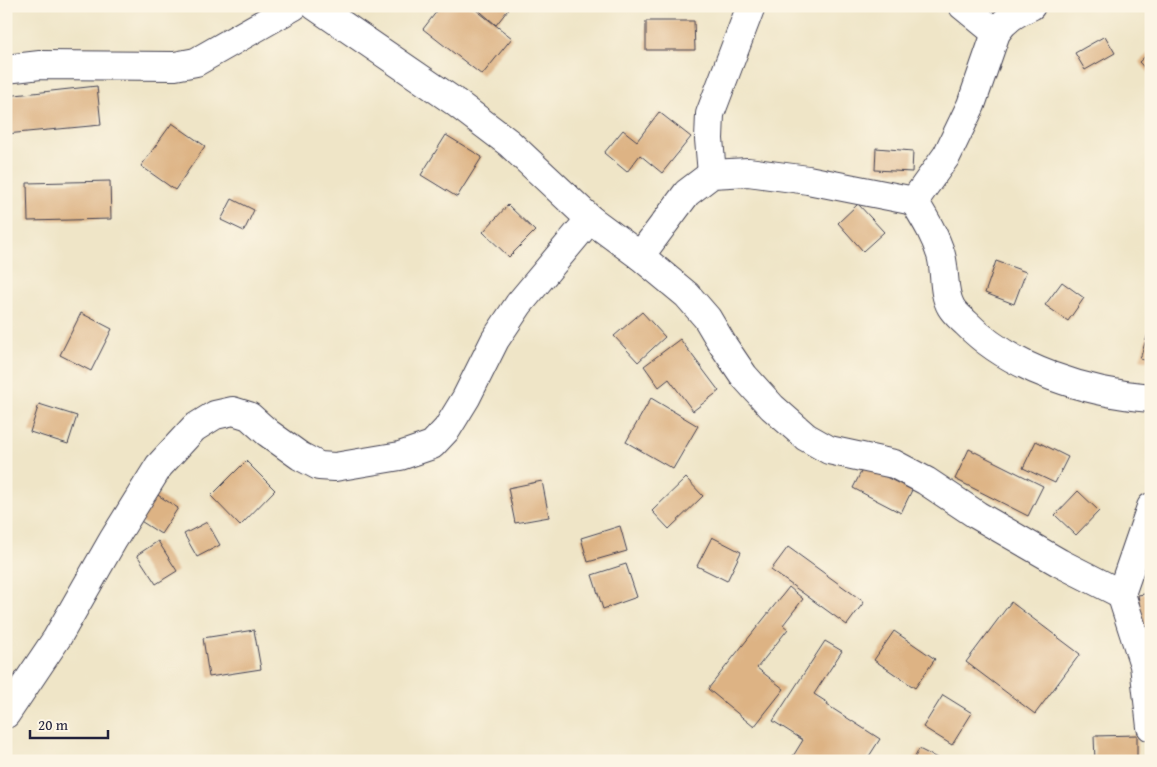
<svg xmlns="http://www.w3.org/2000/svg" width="1157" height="767" viewBox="0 0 1157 767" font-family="'Gentium Book Plus',serif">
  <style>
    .building { fill: #ddb384 }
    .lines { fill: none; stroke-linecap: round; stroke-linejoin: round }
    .minor-casing { stroke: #413f50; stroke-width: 30 }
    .minor { stroke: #fff; stroke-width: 28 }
  </style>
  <rect width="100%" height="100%" fill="#fcf5e5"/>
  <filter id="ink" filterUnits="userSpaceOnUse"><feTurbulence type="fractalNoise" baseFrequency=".02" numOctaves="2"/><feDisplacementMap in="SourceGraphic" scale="10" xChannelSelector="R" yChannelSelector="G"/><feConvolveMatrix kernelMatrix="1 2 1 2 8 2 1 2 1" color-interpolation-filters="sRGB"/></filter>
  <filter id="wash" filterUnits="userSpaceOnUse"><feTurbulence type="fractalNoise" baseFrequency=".0096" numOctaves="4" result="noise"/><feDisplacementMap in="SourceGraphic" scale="20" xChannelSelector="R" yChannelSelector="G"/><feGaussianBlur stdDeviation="1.12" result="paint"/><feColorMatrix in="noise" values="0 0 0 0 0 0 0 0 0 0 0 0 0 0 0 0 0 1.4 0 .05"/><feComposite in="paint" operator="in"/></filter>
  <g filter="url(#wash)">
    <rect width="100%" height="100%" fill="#efe5c7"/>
    <g id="blocks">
      <!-- building -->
      <g class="building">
        <path d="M441,6H471L512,38L482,75L423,29Z"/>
        <path d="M474,6H511L496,25Z"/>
        <path d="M646,21H694L695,50H646Z"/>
        <path d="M1105,36L1115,53L1085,70L1075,53Z"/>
        <path d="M1151,51V75L1139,62Z"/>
        <path d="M97,86L101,125L6,134V96Z"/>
        <path d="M659,112L691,137L662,173L640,155L627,172L604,153L623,130L637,141Z"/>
        <path d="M172,123L205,146L175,190L141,166Z"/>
        <path d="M446,135L482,157L457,197L421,175Z"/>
        <path d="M876,148L913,151L912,172L875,170Z"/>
        <path d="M110,181L111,219L28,221L27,183Z"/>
        <path d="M232,199L254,210L244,231L221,220Z"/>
        <path d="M858,204L884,232L863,251L838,223Z"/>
        <path d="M508,205L535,231L509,257L483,232Z"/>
        <path d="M996,261L1026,272L1014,304L985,293Z"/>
        <path d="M1062,282L1084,298L1068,321L1045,305Z"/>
        <path d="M642,312L665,337L638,362L614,336Z"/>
        <path d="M81,313L112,329L91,371L60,355Z"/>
        <path d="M1150,327H1151V362L1140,359Z"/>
        <path d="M680,339L719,391L693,411L669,379L659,387L644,366Z"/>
        <path d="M651,398L698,426L673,469L626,442Z"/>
        <path d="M39,404L77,416L68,444L30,432Z"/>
        <path d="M1036,441L1068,457L1055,483L1023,468Z"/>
        <path d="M969,449L1043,486L1028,516L955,479Z"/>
        <path d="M246,461L275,490L240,526L211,496Z"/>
        <path d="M864,466L912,490L901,513L853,488Z"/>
        <path d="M686,478L703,496L669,529L652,511Z"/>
        <path d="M542,481L549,517L515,523L508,488Z"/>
        <path d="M1078,491L1099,511L1076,535L1055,515Z"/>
        <path d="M153,492L178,508L161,534L136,518Z"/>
        <path d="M207,522L220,545L197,557L184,534Z"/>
        <path d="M620,526L627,551L588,562L581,538Z"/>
        <path d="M712,537L741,552L727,581L697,566Z"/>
        <path d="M158,541L177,571L156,584L137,555Z"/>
        <path d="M788,547L864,602L847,625L771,570Z"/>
        <path d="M626,564L637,597L603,609L592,575Z"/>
        <path d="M789,587L803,599L783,625L788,629L757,668L784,689L754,727L708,689Z"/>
        <path d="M1151,593V633H1150L1149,627L1143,628L1138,595Z"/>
        <path d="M1011,602L1080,654L1035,714L966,662Z"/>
        <path d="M254,630L261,669L209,677L203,638Z"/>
        <path d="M894,631L935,659L915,688L874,660Z"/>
        <path d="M825,641L842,651L814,694L828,703L827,705L880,739L866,761H790L803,740L773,721Z"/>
        <path d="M943,695L972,713L952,745L923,727Z"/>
        <path d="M1137,735V761H1095L1094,736Z"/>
        <path d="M919,749L943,761H913Z"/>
      </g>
    </g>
  </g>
  <g filter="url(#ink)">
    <use href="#blocks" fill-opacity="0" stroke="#413f50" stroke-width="1"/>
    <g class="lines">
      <defs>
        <g id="minor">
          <path d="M315,6L455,102L509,143L590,219L640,256L687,295L707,318L723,345L744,376L772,407L806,437L829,450L894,464L926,481L977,515L1060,563L1121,594L1144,665L1151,727"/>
          <path d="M963,6L996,33"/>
          <path d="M1031,6C1016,13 1005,19 996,33L971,105L947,155L914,201C925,219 935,235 941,255C946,273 942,291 951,307C955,314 962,319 967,324C1012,370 1088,393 1151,398"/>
          <path d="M6,69L40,65L175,66L196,62L294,6"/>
          <path d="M712,174L709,139L710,114L751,6"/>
          <path d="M640,256L687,193L712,174L748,172L808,180L914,201"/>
          <path d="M1121,594L1151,507"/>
          <path d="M6,714L57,638L113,540L159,466L194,428L215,415L233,411L249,416L268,433L300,456L319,466L335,467L400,456L432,445L447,429L466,398L495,340L519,304L590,219"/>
        </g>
      </defs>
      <!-- minor casing -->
      <use href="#minor" class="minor-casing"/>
      <!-- minor -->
      <use href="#minor" class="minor"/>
    </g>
  </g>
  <!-- margin -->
  <rect width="1157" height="767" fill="none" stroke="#fcf5e5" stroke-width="25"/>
  <!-- scale -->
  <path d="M30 730v8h78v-8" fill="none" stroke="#22223b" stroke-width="2.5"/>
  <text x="38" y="730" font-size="15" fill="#22223b" stroke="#fcf5e5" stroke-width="4" paint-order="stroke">20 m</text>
</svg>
